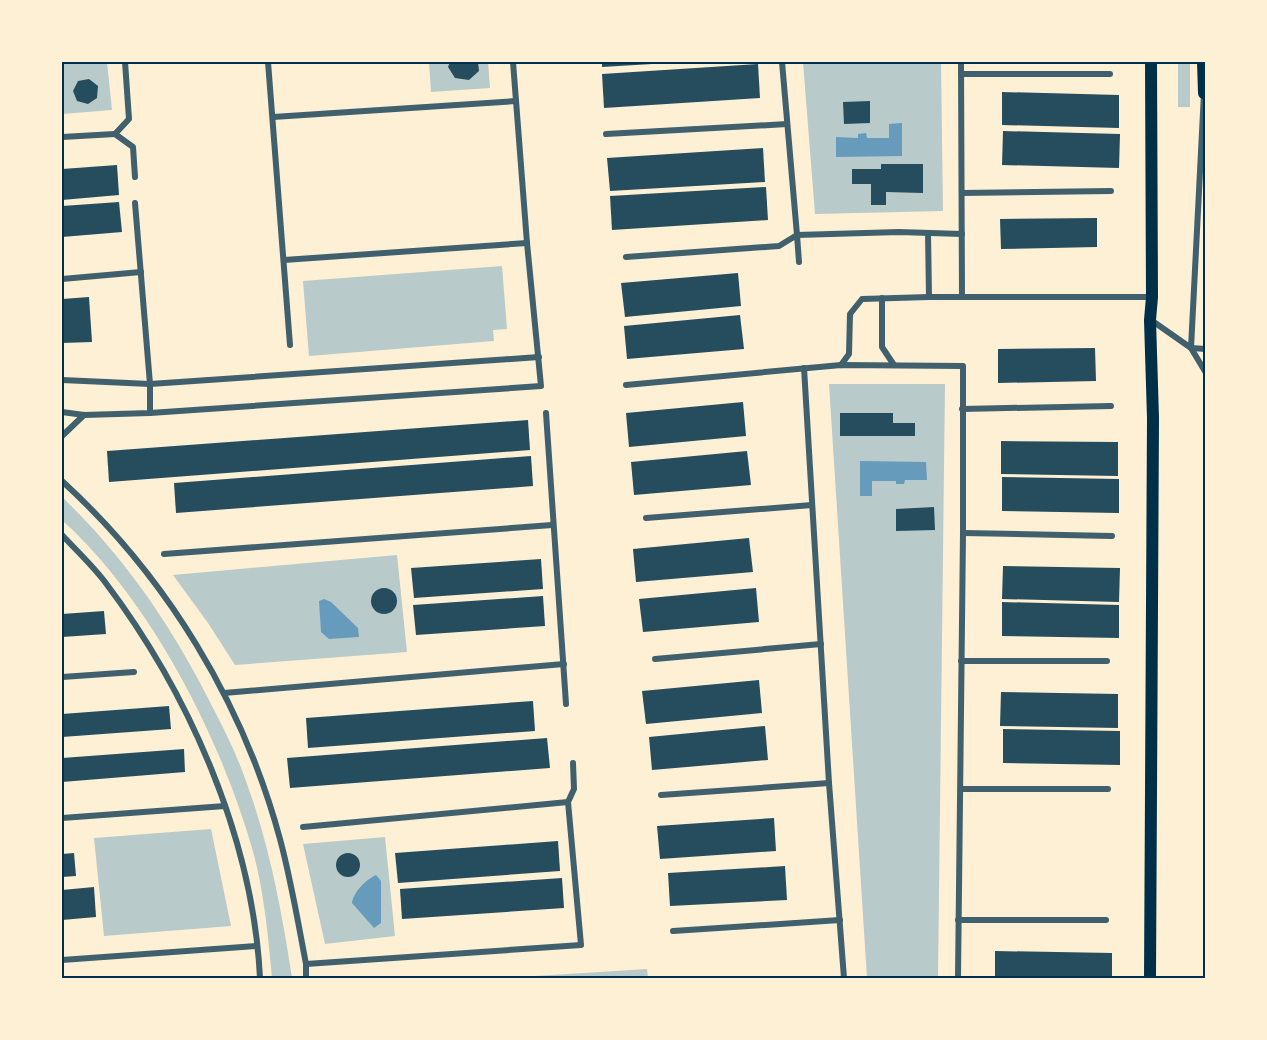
<svg xmlns="http://www.w3.org/2000/svg" width="1267" height="1040" viewBox="0 0 1267 1040" font-family="'Exo 2',sans-serif">
  <style>
    .green { fill: #b9caca }
    .water { fill: #669bbc }
    .building { fill: #264d5e }
    .lines { fill: none; stroke-linecap: round; stroke-linejoin: round }
    .minor { stroke: #3f606c; stroke-width: 6 }
    .secondary { stroke: #003049; stroke-width: 12 }
    .neatline { fill: none; stroke: #003049; stroke-width: 2 }
  </style>
  <rect width="100%" height="100%" fill="#fdf0d5"/>
  <!-- green -->
  <g class="green">
    <path d="M62,62H107L112,110L62,114Z"/>
    <path d="M429,62H488L490,88L431,92Z"/>
    <path d="M803,62H941L943,211L815,214Z"/>
    <rect x="1178" y="62" width="12" height="45"/>
    <path d="M502,266L507,329L493,330L494,341L309,356L303,281Z"/>
    <path d="M829,384H945L938,978H867Z"/>
    <path d="M62,497C125,557 173,628 212,706C225,731 238,757 247,784C270,847 282,913 292,978H272C268,935 264,890 252,848C219,734 150,600 62,520Z"/>
    <path d="M397,555L407,652L235,665L208,623L173,575Z"/>
    <path d="M211,829L231,926L104,936L94,838Z"/>
    <path d="M385,837L395,936L325,944L303,844Z"/>
    <path d="M647,969L648,978H504Z"/>
  </g>
  <!-- water -->
  <g class="water">
    <path d="M902,123V156L836,157V137L858,138V134L866,133L867,138H889V124Z"/>
    <path d="M860,461L926,462L927,480H905L904,484H896V481H872V496H860Z"/>
    <path d="M324,599L331,602L358,628L359,637L329,639L321,632L319,601Z"/>
    <path d="M376,875L381,881V923L374,928L352,903C353,892 367,879 376,875Z"/>
  </g>
  <!-- building -->
  <g class="building">
    <path d="M450,62H478L479,71L469,80L455,78L448,67Z"/>
    <path d="M602,62H669V63L602,67Z"/>
    <path d="M758,64L760,98L604,108L602,74Z"/>
    <path d="M89,79L98,86L97,98L88,104L77,101L73,91L78,81Z"/>
    <path d="M1002,92L1119,95V128L1002,125Z"/>
    <path d="M870,101V123L844,124L843,102Z"/>
    <path d="M1003,131L1120,134L1119,168L1002,165Z"/>
    <path d="M763,148L765,182L610,191L607,158Z"/>
    <path d="M881,164H923V193L886,192V205H871V184H852V169H881Z"/>
    <path d="M117,165L119,195L62,200V169Z"/>
    <path d="M766,187L768,220L612,230L610,196Z"/>
    <path d="M119,202L122,232L62,237V206Z"/>
    <path d="M1097,218V247L1001,249L1000,219Z"/>
    <path d="M738,273L741,306L625,317L621,283Z"/>
    <path d="M89,297L92,342L62,343V299Z"/>
    <path d="M740,315L744,349L627,359L624,326Z"/>
    <path d="M1095,348L1096,381L998,383V349Z"/>
    <path d="M743,402L746,436L629,447L626,413Z"/>
    <path d="M840,413H893V423H915V436H840Z"/>
    <path d="M528,420L530,450L109,482L107,451Z"/>
    <path d="M1001,441L1118,442V476L1001,474Z"/>
    <path d="M747,451L751,485L634,495L631,462Z"/>
    <path d="M531,456L533,486L176,513L174,483Z"/>
    <path d="M1002,477L1119,479V513L1002,511Z"/>
    <path d="M934,507L935,530L896,531V509Z"/>
    <path d="M749,538L753,572L636,582L633,549Z"/>
    <path d="M541,559L543,589L414,598L411,568Z"/>
    <path d="M1003,566L1120,568L1119,602L1002,599Z"/>
    <circle cx="384" cy="601" r="13"/>
    <path d="M756,588L759,622L643,632L639,599Z"/>
    <path d="M543,596L545,626L416,635L413,605Z"/>
    <path d="M1002,602L1119,605V638L1002,636Z"/>
    <path d="M104,611L106,634L62,637V614Z"/>
    <path d="M759,680L762,713L646,724L642,691Z"/>
    <path d="M1001,692L1118,694V728L1000,726Z"/>
    <path d="M533,701L535,731L308,748L306,718Z"/>
    <path d="M169,706L171,729L62,737V714Z"/>
    <path d="M765,726L768,760L652,770L649,737Z"/>
    <path d="M1003,729L1120,731V765L1003,763Z"/>
    <path d="M547,738L550,768L290,788L287,758Z"/>
    <path d="M184,749L185,772L62,782V758Z"/>
    <path d="M774,818L776,851L660,859L657,826Z"/>
    <path d="M558,841L560,871L398,883L395,853Z"/>
    <path d="M74,853L76,876L62,877V854Z"/>
    <circle cx="348" cy="865" r="12"/>
    <path d="M785,866L787,900L670,906L668,873Z"/>
    <path d="M562,878L564,908L402,919L400,889Z"/>
    <path d="M94,887L96,917L62,920V890Z"/>
    <path d="M995,951L1112,953V978H995Z"/>
  </g>
  <g class="lines">
    <!-- minor -->
    <g class="minor">
      <path d="M125,62L129,119L115,134L133,147L135,177"/>
      <path d="M268,62L290,345"/>
      <path d="M782,62L797,235L899,232L962,234"/>
      <path d="M961,62L962,297"/>
      <path d="M961,74H1110"/>
      <path d="M1204,93L1191,348L1206,373"/>
      <path d="M273,117L516,101"/>
      <path d="M606,134L787,124"/>
      <path d="M62,137L115,134"/>
      <path d="M962,193L1111,191"/>
      <path d="M135,203L150,384V413"/>
      <path d="M928,233L929,297"/>
      <path d="M626,257L779,246L797,235L799,262"/>
      <path d="M284,260L527,243"/>
      <path d="M62,279L141,272"/>
      <path d="M882,298V347L894,365"/>
      <path d="M1151,320L1191,348L1206,349"/>
      <path d="M841,365L849,354L850,314L862,299L929,297H1151"/>
      <path d="M804,368L829,783L844,978"/>
      <path d="M62,380L150,384L539,357"/>
      <path d="M626,385L841,365L963,366V533L958,978"/>
      <path d="M962,409L1111,406"/>
      <path d="M62,412L84,415L150,413L541,386L527,243L513,62"/>
      <path d="M546,413L566,704"/>
      <path d="M62,436L84,415"/>
      <path d="M62,481C166,576 243,702 280,839C291,880 298,922 306,964V978"/>
      <path d="M646,518L812,505"/>
      <path d="M963,533L1112,536"/>
      <path d="M62,535C76,550 92,565 105,582C189,693 253,838 260,978"/>
      <path d="M164,554L552,525"/>
      <path d="M655,659L821,644"/>
      <path d="M961,661H1107"/>
      <path d="M62,677L134,672"/>
      <path d="M224,693L564,664"/>
      <path d="M961,789H1108"/>
      <path d="M661,795L829,783"/>
      <path d="M62,818L225,806"/>
      <path d="M303,827L568,802"/>
      <path d="M958,920H1106"/>
      <path d="M673,931L840,920"/>
      <path d="M62,960L257,946"/>
      <path d="M306,964L581,945L568,802L574,789L573,763"/>
    </g>
    <!-- secondary -->
    <g class="secondary">
      <path d="M1203,62L1204,93"/>
      <path d="M1150,978L1153,418L1150,320L1152,297L1151,62"/>
    </g>
  </g>
  <!-- border -->
  <rect width="1267" height="1040" fill="none" stroke="#fdf0d5" stroke-width="126"/>
  <rect x="63" y="63" width="1141" height="914" class="neatline"/>
</svg>
